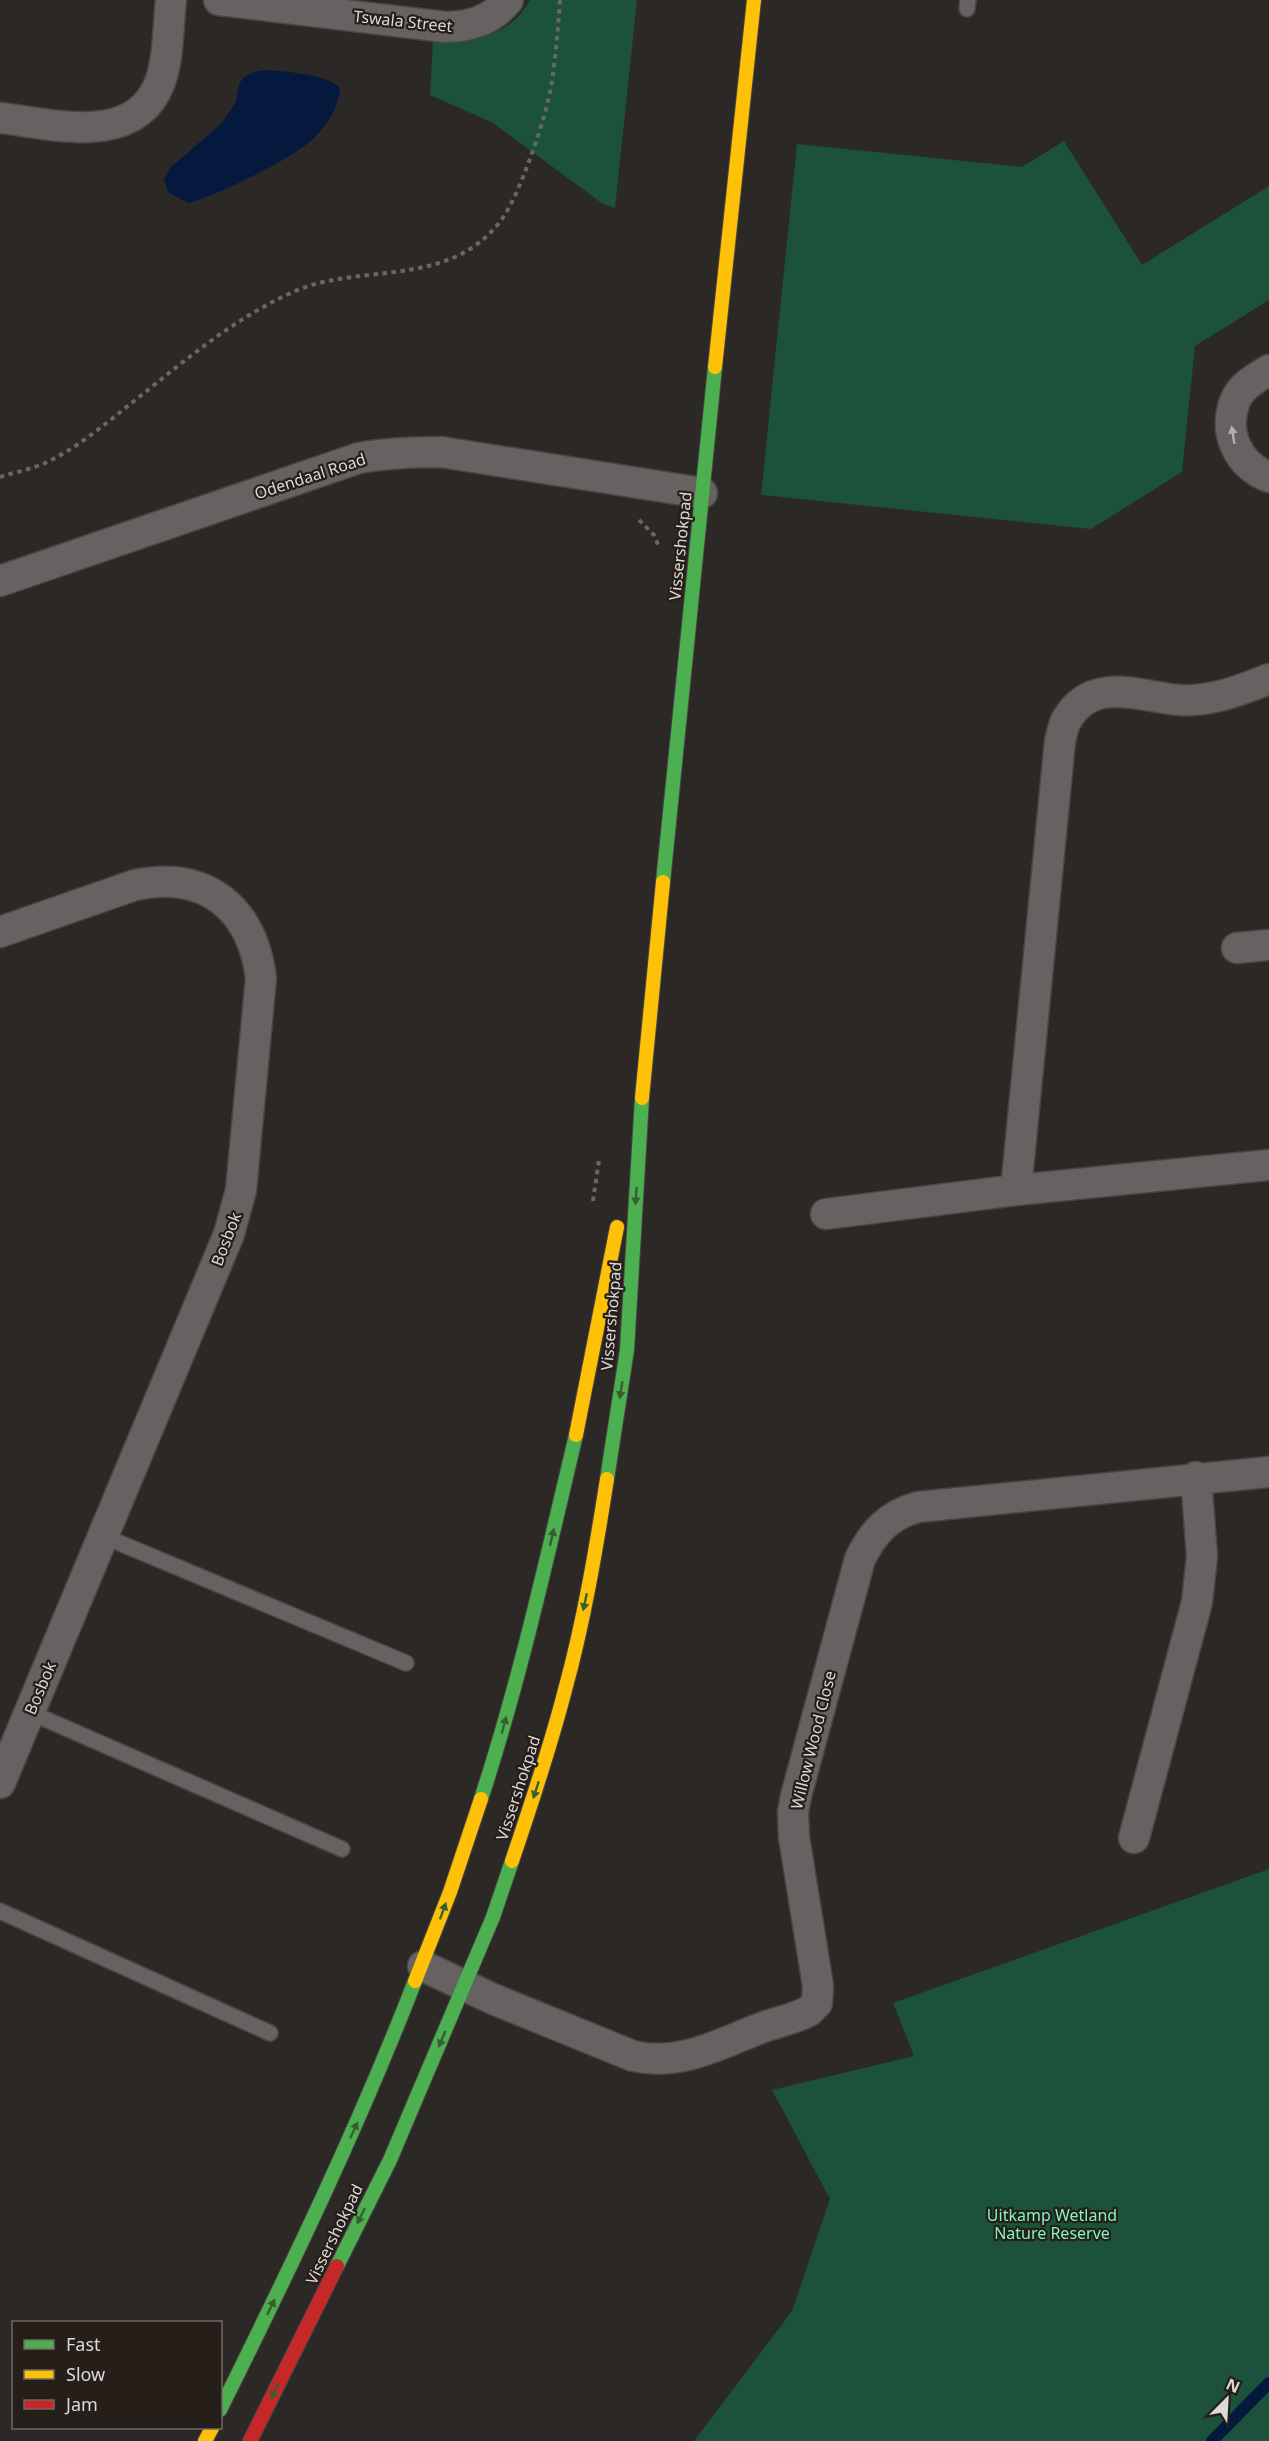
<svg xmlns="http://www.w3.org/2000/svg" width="1269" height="2441" viewBox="0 0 1269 2441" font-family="'Noto Sans',sans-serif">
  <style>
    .green { fill: #1c513b }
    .water { fill: #04193d }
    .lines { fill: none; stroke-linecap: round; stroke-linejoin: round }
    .stream { stroke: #04193d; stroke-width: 12 }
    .lane-casing { stroke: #484543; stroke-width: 18 }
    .street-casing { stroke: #484543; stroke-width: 33 }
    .fast-casing { stroke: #484543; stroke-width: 16 }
    .slow-casing { stroke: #484543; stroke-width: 16 }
    .jam-casing { stroke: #484543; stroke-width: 16 }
    .path { stroke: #696664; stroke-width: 4; stroke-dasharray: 4.5 4.5; stroke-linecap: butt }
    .lane { stroke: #656261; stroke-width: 15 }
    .street { stroke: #656261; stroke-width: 30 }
    .fast { stroke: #4caf50; stroke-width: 14 }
    .slow { stroke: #ffc107; stroke-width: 14 }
    .jam { stroke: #c62828; stroke-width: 14 }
    .oneway { fill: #b3afad }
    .oneway2 { fill: #375f32 }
    .labels { text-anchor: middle; stroke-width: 4.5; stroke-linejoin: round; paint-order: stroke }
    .street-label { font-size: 16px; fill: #ddd9d6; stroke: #251e19 }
    .park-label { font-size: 16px; fill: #7ff7c2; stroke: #251e19 }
  </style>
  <rect width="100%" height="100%" fill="#2c2826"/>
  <!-- green -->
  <g class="green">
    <path d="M530,0H637L615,208L603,204L493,123L430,95L433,41C471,42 509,38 530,0Z"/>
    <path d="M1064,141L1142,265L1269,186V300L1195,346L1182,472L1091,529L761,495L797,144L1022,167Z"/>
    <path d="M1269,1869V2441H694L792,2311L830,2199L772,2090L914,2056L893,2003Z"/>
  </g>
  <!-- water -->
  <path class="water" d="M269,70C288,72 327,74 340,88C339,106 328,124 315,137C291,160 222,193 189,203L169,193L164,180L171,167L221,124L236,102L239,84L244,77L254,72Z"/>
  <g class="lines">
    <!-- stream -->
    <path class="stream" d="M1212,2441L1269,2383"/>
    <defs>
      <g id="lane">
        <path d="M967,9L968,0"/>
        <path d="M103,1536L406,1663"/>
        <path d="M29,1712L342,1849"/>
        <path d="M0,1911L270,2033"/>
      </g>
      <g id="street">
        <path d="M219,0L445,27C471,27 492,20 508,0"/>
        <path d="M0,118C53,124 135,148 160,82C169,57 168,26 171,0"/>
        <path d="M1269,370C1256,378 1241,386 1235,401C1223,433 1238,465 1269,477"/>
        <path d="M0,581L359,458C386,453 413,452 441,452L702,493"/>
        <path d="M0,932L135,885C206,870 252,908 261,978L241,1190L229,1234L0,1783"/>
        <path d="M1237,948L1269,945"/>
        <path d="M1016,1190L1060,741C1062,734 1063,725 1067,719C1093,675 1141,697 1180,700C1211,702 1241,690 1269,679"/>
        <path d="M826,1214L1016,1190L1269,1165"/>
        <path d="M1134,1838L1197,1602L1202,1556L1196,1477"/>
        <path d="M423,1966L493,1999L633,2056C680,2067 719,2044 761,2028C777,2022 794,2019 809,2011L817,2003L818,1986L794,1837L793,1812L796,1796L860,1559C873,1532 889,1515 918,1507L1269,1472"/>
      </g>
      <g id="fast">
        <path d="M663,882L715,367"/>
        <path d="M607,1479L627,1350L642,1098"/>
        <path d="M481,1799C520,1680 547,1557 576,1435"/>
        <path d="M337,2266L390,2160L493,1917L512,1861"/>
        <path d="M220,2410C290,2269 358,2128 415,1981"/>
      </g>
      <g id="slow">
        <path d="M715,367L754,0"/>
        <path d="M642,1098L663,882"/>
        <path d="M576,1435L617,1227"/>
        <path d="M512,1861C531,1805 550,1748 565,1690C584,1621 596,1549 607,1479"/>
        <path d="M415,1981L450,1892L481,1799"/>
        <path d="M205,2441L212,2428"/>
      </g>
      <path id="jam" d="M250,2441L337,2266"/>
    </defs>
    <!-- lane casing -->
    <use href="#lane" class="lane-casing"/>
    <!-- street casing -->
    <use href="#street" class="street-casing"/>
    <!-- fast casing -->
    <use href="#fast" class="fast-casing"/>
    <!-- slow casing -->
    <use href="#slow" class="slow-casing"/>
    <!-- jam casing -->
    <use href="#jam" class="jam-casing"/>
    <!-- path -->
    <g class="path">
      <path d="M0,477C15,472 33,469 47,462C77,448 104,425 129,405C181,364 232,319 293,292C355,264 436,286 489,234C507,217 516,194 525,172C536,143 547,112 552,81C556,54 558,27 560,0"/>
      <path d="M639,520L654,535L659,547"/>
      <path d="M593,1201L599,1160"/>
    </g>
    <!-- lane -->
    <use href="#lane" class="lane"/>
    <!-- street -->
    <use href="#street" class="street"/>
    <!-- fast -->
    <use href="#fast" class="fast"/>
    <!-- slow -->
    <use href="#slow" class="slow"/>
    <!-- jam -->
    <use href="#jam" class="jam"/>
  </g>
  <!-- one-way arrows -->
  <defs><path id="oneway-solid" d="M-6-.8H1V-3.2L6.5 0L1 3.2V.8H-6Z" transform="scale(1.5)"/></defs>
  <use class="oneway" href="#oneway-solid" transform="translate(1233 435) rotate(-99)"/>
  <g class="oneway2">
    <use href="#oneway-solid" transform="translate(636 1196) rotate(94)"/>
    <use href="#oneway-solid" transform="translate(621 1390) rotate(99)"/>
    <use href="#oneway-solid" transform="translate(552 1537) rotate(-77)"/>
    <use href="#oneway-solid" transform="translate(585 1602) rotate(102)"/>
    <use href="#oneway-solid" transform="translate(504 1725) rotate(-75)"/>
    <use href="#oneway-solid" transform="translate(536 1790) rotate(108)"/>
    <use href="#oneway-solid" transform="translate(443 1911) rotate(-70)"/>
    <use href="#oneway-solid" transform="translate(442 2039) rotate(113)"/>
    <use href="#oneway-solid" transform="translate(354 2130) rotate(-65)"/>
    <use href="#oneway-solid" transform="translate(361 2216) rotate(116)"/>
    <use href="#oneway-solid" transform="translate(271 2307) rotate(-64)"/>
    <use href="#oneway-solid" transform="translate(275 2391) rotate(116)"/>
  </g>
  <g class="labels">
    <!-- street labels -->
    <g class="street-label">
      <text transform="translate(403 21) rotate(6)" y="6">Tswala Street</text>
      <text transform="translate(310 476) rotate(-18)" y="6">Odendaal Road</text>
      <text transform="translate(680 546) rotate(-84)" y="6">Vissershokpad</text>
      <text transform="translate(226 1239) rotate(-69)" y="6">Bosbok</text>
      <text transform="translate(611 1316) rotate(-85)" y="6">Vissershokpad</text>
      <text transform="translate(40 1688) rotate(-67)" y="6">Bosbok</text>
      <text transform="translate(813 1740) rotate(-76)" y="6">Willow Wood Close</text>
      <text transform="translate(518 1788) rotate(-72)" y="6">Vissershokpad</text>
      <text transform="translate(334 2234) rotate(-64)" y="6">Vissershokpad</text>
    </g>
    <!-- park labels -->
    <g class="park-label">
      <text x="1052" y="2221">Uitkamp Wetland<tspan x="1052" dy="18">Nature Reserve</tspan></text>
    </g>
  </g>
  <!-- legend -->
  <rect x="12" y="2321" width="210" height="108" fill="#251e19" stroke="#6f6965" stroke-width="1.5"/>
  <rect x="24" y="2340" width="30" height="9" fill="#4caf50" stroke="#6f6965" stroke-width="1.5"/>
  <text x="66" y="2351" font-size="18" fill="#ddd9d6">Fast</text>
  <rect x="24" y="2370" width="30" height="9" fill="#ffc107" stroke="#6f6965" stroke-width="1.5"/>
  <text x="66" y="2381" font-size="18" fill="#ddd9d6">Slow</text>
  <rect x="24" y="2400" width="30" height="9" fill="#c62828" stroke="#6f6965" stroke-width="1.5"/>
  <text x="66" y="2411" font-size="18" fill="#ddd9d6">Jam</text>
  <!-- north arrow -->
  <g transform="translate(1227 2399) rotate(24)" stroke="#251e19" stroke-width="4.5" paint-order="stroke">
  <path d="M0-4.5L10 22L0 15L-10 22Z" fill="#ddd9d6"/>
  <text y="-9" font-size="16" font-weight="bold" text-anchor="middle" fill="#ddd9d6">N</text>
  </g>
</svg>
